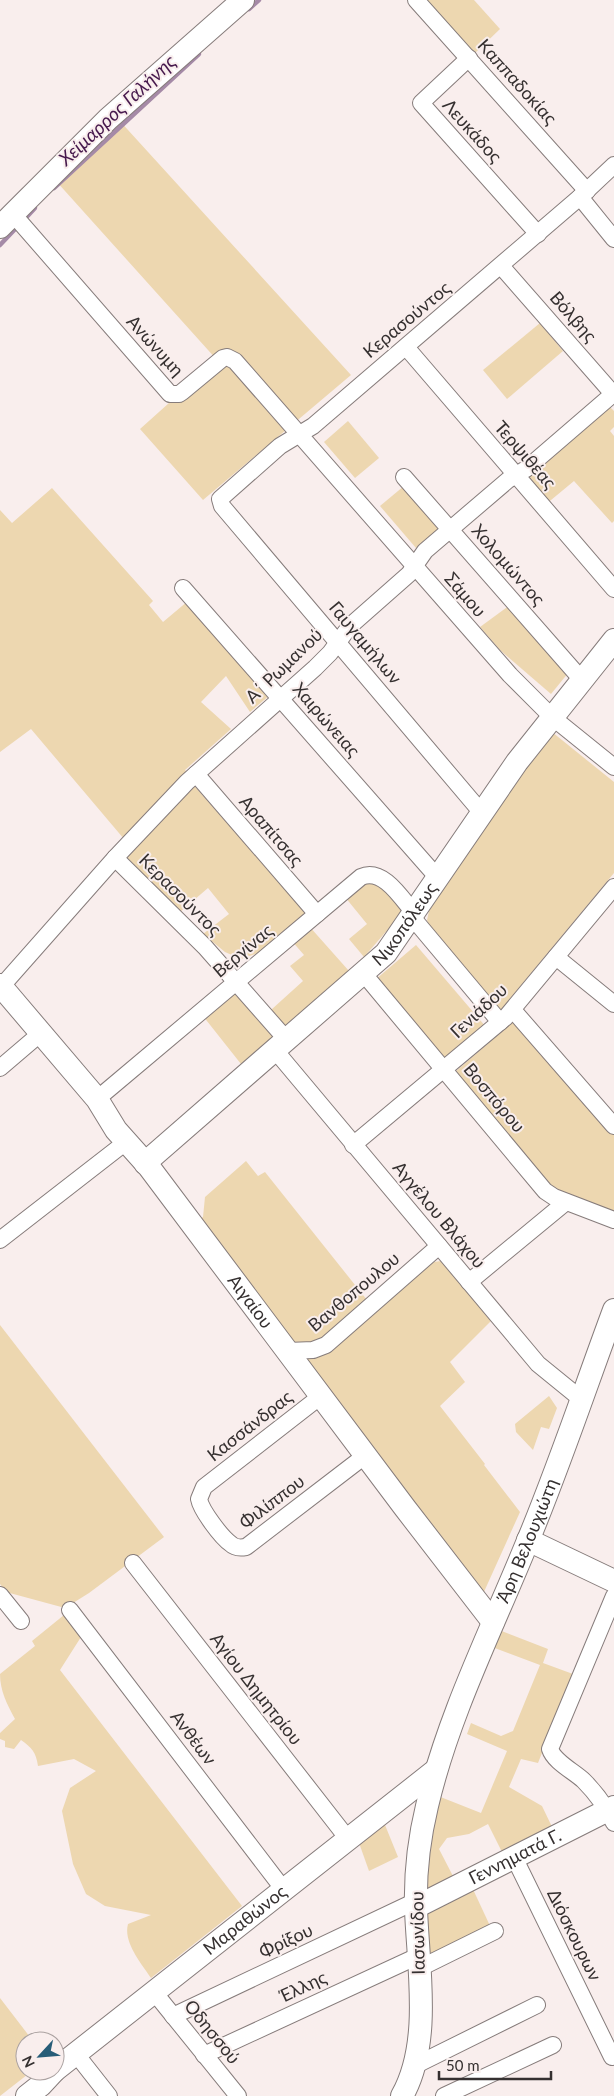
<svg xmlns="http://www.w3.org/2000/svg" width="614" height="2096" viewBox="0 0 614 2096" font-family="Lato,sans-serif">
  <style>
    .green { fill: #edd7b0 }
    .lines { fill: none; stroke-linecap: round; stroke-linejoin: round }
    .stream { stroke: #a58aa7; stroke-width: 4.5 }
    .street-casing { stroke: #867c7b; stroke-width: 18 }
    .secondary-casing { stroke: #867c7b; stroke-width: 24 }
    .street { stroke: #fff; stroke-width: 16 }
    .secondary { stroke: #fff; stroke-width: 22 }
    .labels { text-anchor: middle; stroke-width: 4; stroke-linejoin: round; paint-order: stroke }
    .street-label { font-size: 18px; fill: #353030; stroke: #f9eeed }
    .water-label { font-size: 19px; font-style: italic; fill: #46194d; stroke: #f9eeed }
  </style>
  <rect width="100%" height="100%" fill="#f9eeed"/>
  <!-- green -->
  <g class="green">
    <path d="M426,0H474L500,29L474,54Z"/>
    <path d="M118,119L351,375L203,500L140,429L217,360L56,181Z"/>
    <path d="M540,323L563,351L507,399L483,370Z"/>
    <path d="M610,407L614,411V427L610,431L614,436V521L612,523L574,481L545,505L525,481Z"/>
    <path d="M348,421L379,458L355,478L324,442Z"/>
    <path d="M404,486L440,528L416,548L380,506Z"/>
    <path d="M52,488L153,601L149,605L163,622L188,601L270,695L250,712L226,676L201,702L231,729L185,770L192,778L190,781L307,913L264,951L241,959L225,952L203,934L229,914L208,888L180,912L116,849L124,839L31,729L0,752V510L12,523Z"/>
    <path d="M510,605L569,672L551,694L500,650L480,627Z"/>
    <path d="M552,732L614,782V873L499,1012L430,930L427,920L429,911L500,801Z"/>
    <path d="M368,881L382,887L403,912L364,957L349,939L367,924L345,897Z"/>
    <path d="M309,926L349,971L241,1064L203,1016L235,989L261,1019L303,981L290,966L304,955L291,940Z"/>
    <path d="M416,945L486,1027L445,1063L375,980Z"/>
    <path d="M514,1021L614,1135V1214L561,1195L548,1184L455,1072Z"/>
    <path d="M246,1161L258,1176L265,1172L367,1300L372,1314L434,1262L441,1261L491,1321L450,1362L465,1382L440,1406L485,1464L484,1465L520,1512L483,1594L196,1222L203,1217L205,1197Z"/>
    <path d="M0,1325L164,1537L89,1593L65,1608L6,1592L0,1584Z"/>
    <path d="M549,1396L557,1408L549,1429L541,1427L533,1450L516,1432L515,1424Z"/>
    <path d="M64,1615L81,1637L60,1670L242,1906L151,1978C141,1963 123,1942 128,1924L151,1915L105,1906L86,1894L73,1864L62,1811L70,1788L96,1771L74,1759L38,1766C36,1752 32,1748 21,1740L14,1749L5,1747V1741L0,1739V1733L15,1719C7,1704 0,1691 0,1674L35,1646L32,1641Z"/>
    <path d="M499,1630L548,1649L543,1663L573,1674L538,1763L521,1759L509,1787L542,1806L554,1831L504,1856L488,1824L469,1834L447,1838L439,1849L455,1880L424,1896L438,1796L481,1813L507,1751L467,1734L471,1723L501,1736L513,1731L540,1665L492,1647Z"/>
    <path d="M383,1820L398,1857L369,1871L358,1840Z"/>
    <path d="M471,1885L491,1928L427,1959L424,1907Z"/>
    <path d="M0,1998L33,2041H25V2071H32L0,2096Z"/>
  </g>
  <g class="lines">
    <!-- stream -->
    <g class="stream">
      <path d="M249,9L259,0"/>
      <path d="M54,188L199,54"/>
      <path d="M23,221L35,208"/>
      <path d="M0,245L18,226"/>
    </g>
    <defs>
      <g id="street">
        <path d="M416,0L587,191"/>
        <path d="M469,58L421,103L538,234"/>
        <path d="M580,197L614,239"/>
        <path d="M13,214L170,394H179L182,392L223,358L227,357L235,361L510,675L552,717L614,767"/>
        <path d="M501,266L614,395"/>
        <path d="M406,347L614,589"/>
        <path d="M404,477L582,680"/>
        <path d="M183,588L438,878"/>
        <path d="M196,774L317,914"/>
        <path d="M482,813L222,506L220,499L280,446L313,426L580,197L614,165"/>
        <path d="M115,858L205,947L286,1039"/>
        <path d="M412,917L500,1022"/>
        <path d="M556,957L614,1004"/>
        <path d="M364,974L545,1191L554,1197L614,1220"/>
        <path d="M1,987L115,858L187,782L315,668L330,653L350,626L409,574L425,551L508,480L526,469L613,394"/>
        <path d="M513,1010L614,1126"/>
        <path d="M274,1049L538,1364L581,1399"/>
        <path d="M0,1068L41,1033"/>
        <path d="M97,1099L361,877C383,867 402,899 414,913"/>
        <path d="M353,1145L506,1017L614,887"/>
        <path d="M0,1240L126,1142"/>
        <path d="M469,1282L566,1202"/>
        <path d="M288,1351L313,1350L326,1345L439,1246"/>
        <path d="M321,1396L204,1487L199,1499C201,1510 221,1537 231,1544C235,1548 240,1548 246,1547L366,1455"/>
        <path d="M133,1563L348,1839"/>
        <path d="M0,1595L21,1621"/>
        <path d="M614,1596L550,1749C554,1762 575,1772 584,1781C597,1794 606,1807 614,1823"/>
        <path d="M70,1610L284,1890"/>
        <path d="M514,1857L612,2057"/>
        <path d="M418,1969L495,1931"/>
        <path d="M154,1992L238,2096"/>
        <path d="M173,2016L416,1901"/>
        <path d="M76,2054L109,2096"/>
        <path d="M204,2055L418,1956"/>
        <path d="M414,2066L537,2005"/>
        <path d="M444,2096L553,2045"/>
      </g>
      <g id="secondary">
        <path d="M0,227L108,119L243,0"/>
        <path id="s1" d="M0,985L97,1099L116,1130L149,1167L405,1508L493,1622"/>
        <path id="s2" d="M145,1163L386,953L517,762L614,640"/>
        <path d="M528,1540L614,1581"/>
        <path id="s3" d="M416,1907L614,1807"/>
        <path id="s4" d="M55,2070L436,1770"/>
        <path d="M27,2096L41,2085L54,2071"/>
        <path id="s5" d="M402,2096C432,2043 418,1967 416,1909C415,1875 419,1839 427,1806C448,1716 492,1629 527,1543C559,1467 585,1388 614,1310"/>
      </g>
    </defs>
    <!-- street casing -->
    <use href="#street" class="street-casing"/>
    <!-- secondary casing -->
    <use href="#secondary" class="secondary-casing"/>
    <!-- street -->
    <use href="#street" class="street"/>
    <!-- secondary -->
    <use href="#secondary" class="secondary"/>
  </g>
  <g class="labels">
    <!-- street labels -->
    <g class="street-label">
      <text transform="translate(517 82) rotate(48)" y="6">Καππαδοκίας</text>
      <text transform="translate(472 131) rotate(48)" y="6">Λευκάδος</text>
      <text transform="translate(573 317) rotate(49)" y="6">Βόλβης</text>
      <text transform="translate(407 320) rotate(-40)" y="6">Κερασούντος</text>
      <text transform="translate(155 346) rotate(48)" y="6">Ανώνυμη</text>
      <text transform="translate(525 455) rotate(49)" y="6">Τερψιθέας</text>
      <text transform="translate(508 565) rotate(49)" y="6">Χολομώντος</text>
      <text transform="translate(465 595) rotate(49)" y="6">Σάμου</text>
      <text transform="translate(365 643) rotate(50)" y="6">Γαυγαμήλων</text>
      <text transform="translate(284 666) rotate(-44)" y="6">Α΄ Ρωμανού</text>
      <text transform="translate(326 720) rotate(49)" y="6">Χαιρώνειας</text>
      <text transform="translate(271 831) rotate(49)" y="6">Αραπίτσας</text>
      <text transform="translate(180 895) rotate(45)" y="6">Κερασούντος</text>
      <text dy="6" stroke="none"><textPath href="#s2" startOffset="354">Νικοπόλεως</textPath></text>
      <text transform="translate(243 951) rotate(-40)" y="6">Βεργίνας</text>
      <text transform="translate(479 1011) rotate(-43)" y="6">Γενιάδου</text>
      <text transform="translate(494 1098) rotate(50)" y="6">Βοσπόρου</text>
      <text transform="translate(439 1215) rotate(50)" y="6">Αγγέλου Βλάχου</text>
      <text transform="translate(354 1292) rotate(-40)" y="6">Βανθοπουλου</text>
      <text dy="6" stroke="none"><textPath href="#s1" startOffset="404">Αιγαίου</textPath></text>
      <text transform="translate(250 1426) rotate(-38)" y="6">Κασσάνδρας</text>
      <text transform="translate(272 1502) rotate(-37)" y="6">Φιλίππου</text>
      <text dy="6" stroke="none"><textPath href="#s5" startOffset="578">Άρη Βελουχιώτη</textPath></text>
      <text transform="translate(256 1689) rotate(52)" y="6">Αγίου Δημητρίου</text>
      <text transform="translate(193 1738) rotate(53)" y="6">Ανθέων</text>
      <text dy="6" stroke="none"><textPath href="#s3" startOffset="111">Γεννηματά Γ.</textPath></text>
      <text dy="6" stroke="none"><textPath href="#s4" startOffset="242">Μαραθώνος</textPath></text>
      <text transform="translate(418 1933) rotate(-91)" y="6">Ιασωνίδου</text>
      <text transform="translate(574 1935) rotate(64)" y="6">Διόσκουρων</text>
      <text transform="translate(286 1941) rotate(-25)" y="6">Φρίξου</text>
      <text transform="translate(303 1987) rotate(-25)" y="6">Έλλης</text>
      <text transform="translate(212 2032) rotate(51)" y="6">Οδησσού</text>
    </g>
    <!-- water labels -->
    <g class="water-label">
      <text transform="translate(117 110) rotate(-43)" y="7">Χείμαρρος Γαλήνης</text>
    </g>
  </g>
  <!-- north arrow -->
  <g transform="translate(40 2056) rotate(244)"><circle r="24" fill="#f9eeed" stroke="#aba2a1"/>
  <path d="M0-4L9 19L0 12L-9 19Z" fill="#275d78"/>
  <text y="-8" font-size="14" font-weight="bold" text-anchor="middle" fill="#353030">N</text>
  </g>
  <!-- scale -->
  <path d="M439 2071v8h112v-8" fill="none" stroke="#353030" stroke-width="2.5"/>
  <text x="446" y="2071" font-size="15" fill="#353030" stroke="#f9eeed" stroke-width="4" paint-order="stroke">50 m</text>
</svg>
